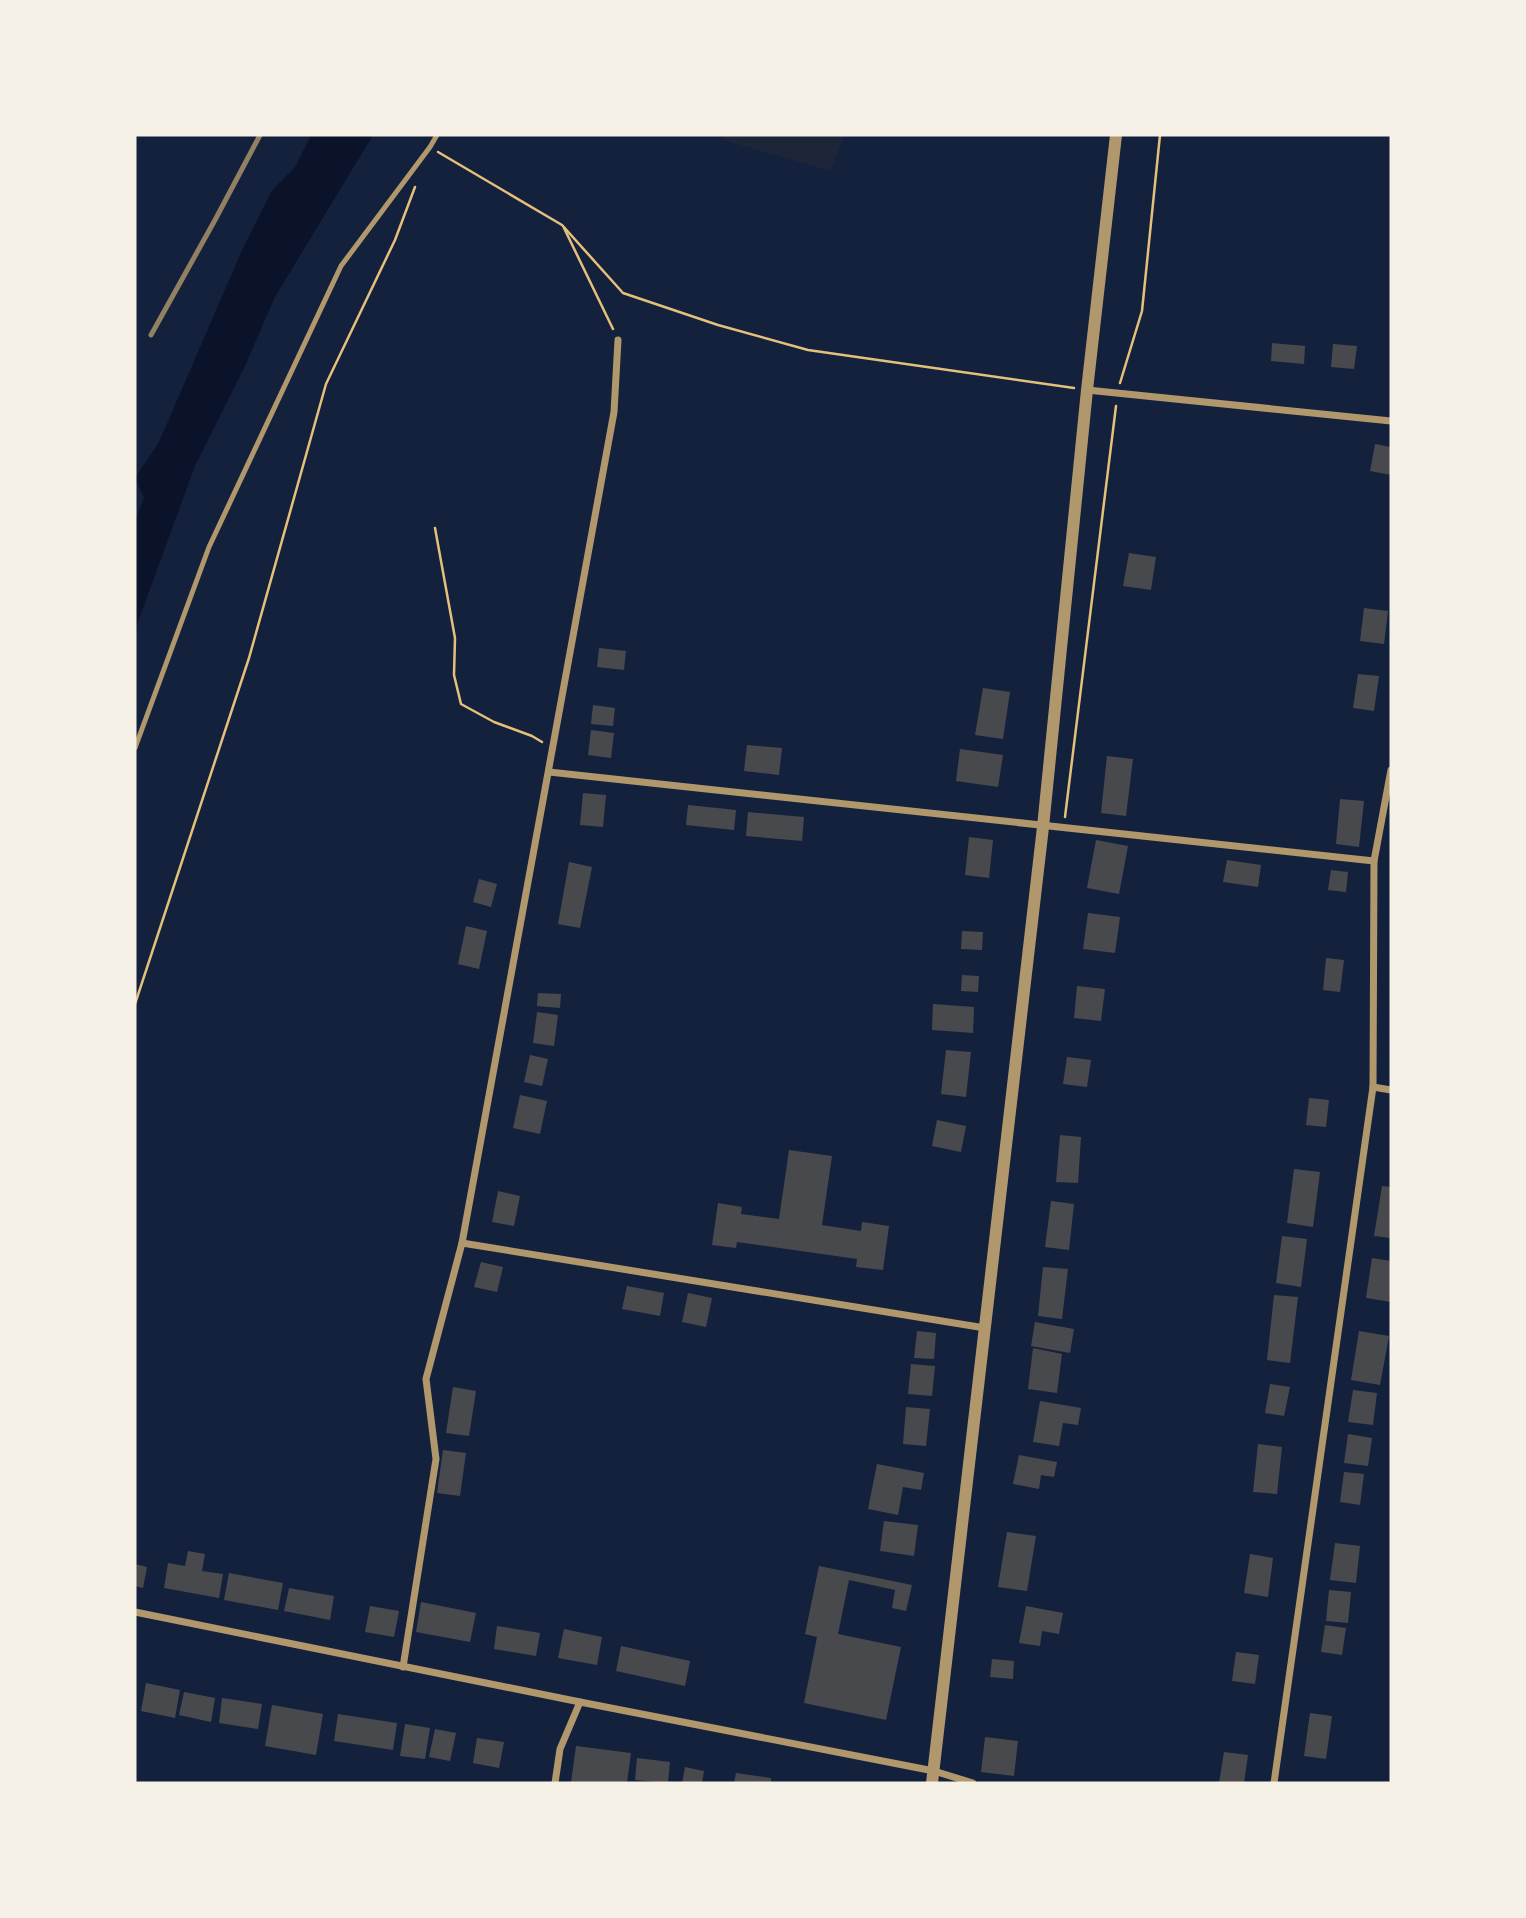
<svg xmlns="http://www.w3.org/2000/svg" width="1526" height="1918" viewBox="0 0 1526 1918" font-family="'Nunito Sans',sans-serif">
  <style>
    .green { fill: #1d2539 }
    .water { fill: #0b132b }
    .building { fill: #48494c }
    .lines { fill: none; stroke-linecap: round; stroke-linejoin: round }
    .path { stroke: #e5c07b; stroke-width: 2.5 }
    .service { stroke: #b1986c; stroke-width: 5 }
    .minor { stroke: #b1986c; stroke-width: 7 }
    .tertiary { stroke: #b1986c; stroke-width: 12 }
    .rail { stroke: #918062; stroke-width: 5 }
  </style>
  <rect width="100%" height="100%" fill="#14213d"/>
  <!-- green -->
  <path class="green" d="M718,135H844L831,171L730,142Z"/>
  <!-- water -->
  <path class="water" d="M311,135H373L275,297L245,366L195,466L135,630V521L144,498L135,478L159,442L243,248L272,190L295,167Z"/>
  <!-- building -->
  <g class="building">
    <path d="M1272,343L1305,346L1304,364L1271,361Z"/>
    <path d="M1333,344L1357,346L1354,369L1331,367Z"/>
    <path d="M1375,444L1391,447V475L1370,471Z"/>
    <path d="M1129,553L1156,557L1151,590L1123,586Z"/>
    <path d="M1364,608L1388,611L1384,644L1360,641Z"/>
    <path d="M599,648L626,651L624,670L597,667Z"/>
    <path d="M1358,674L1379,676L1374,711L1353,708Z"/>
    <path d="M983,688L1010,692L1003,739L975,735Z"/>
    <path d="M593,705L615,708L613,726L591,724Z"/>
    <path d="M591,730L614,733L611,758L588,755Z"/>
    <path d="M747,745L782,748L779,775L744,771Z"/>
    <path d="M960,749L1003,755L998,787L956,781Z"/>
    <path d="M1107,756L1133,759L1126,816L1101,813Z"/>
    <path d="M583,793L606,795L603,827L580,825Z"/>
    <path d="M1340,799L1364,801L1359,847L1336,844Z"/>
    <path d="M688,805L736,810L734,830L686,825Z"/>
    <path d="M748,812L804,817L802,841L746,836Z"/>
    <path d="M969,837L993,840L989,878L965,875Z"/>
    <path d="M1096,840L1128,846L1119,894L1087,888Z"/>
    <path d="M1227,860L1261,865L1258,887L1223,882Z"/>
    <path d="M569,862L592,867L580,928L558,924Z"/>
    <path d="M1331,870L1348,872L1346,892L1328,890Z"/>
    <path d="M479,879L497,884L491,907L473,902Z"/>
    <path d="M1088,913L1120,917L1115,953L1083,949Z"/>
    <path d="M466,926L487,931L479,969L458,964Z"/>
    <path d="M962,931L983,932L982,950L961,949Z"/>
    <path d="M1326,958L1344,960L1340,992L1323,990Z"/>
    <path d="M962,975L979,976L978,992L961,991Z"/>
    <path d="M1077,986L1105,989L1101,1021L1074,1018Z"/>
    <path d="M538,993L561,994L560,1008L537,1006Z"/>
    <path d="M933,1004L974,1007L973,1033L932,1030Z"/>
    <path d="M537,1012L558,1015L554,1046L533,1043Z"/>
    <path d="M946,1050L971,1052L966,1097L941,1094Z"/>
    <path d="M530,1055L548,1059L542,1086L524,1082Z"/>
    <path d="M1067,1057L1091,1060L1087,1087L1063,1084Z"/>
    <path d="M520,1095L547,1101L540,1134L513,1128Z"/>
    <path d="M1309,1098L1329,1100L1326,1127L1306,1125Z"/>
    <path d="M937,1120L966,1126L961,1152L932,1146Z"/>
    <path d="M1060,1135L1081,1137L1078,1183L1056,1182Z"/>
    <path d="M789,1150L832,1156L822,1225L861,1231L862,1222L889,1226L883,1270L856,1267L857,1259L737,1242L736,1248L712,1245L718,1203L742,1207L741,1214L779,1219Z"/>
    <path d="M1294,1169L1320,1172L1313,1227L1287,1223Z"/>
    <path d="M1382,1186L1391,1187V1238L1374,1236Z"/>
    <path d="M498,1191L520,1196L514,1226L492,1222Z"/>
    <path d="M1051,1201L1074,1204L1069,1250L1045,1247Z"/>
    <path d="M1282,1236L1307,1239L1301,1287L1276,1283Z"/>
    <path d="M1372,1258L1391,1261V1302L1366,1298Z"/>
    <path d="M481,1262L503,1267L497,1292L474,1287Z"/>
    <path d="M1043,1267L1068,1269L1062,1319L1038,1316Z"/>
    <path d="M627,1286L664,1293L660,1316L622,1309Z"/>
    <path d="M688,1293L712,1298L706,1327L682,1322Z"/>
    <path d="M1274,1295L1298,1297L1290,1363L1267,1360Z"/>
    <path d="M1035,1322L1074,1329L1070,1353L1031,1346Z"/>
    <path d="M917,1331L936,1333L934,1359L914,1358Z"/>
    <path d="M1359,1331L1389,1336L1380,1385L1351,1380Z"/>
    <path d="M1033,1348L1062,1354L1057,1393L1028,1389Z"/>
    <path d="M911,1364L935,1366L932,1396L908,1394Z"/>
    <path d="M1270,1384L1290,1387L1284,1416L1265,1413Z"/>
    <path d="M453,1387L476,1391L469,1436L446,1433Z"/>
    <path d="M1353,1390L1377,1393L1373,1425L1348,1422Z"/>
    <path d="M1040,1401L1081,1408L1078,1425L1063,1423L1059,1446L1033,1442Z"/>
    <path d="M906,1407L930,1409L926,1446L903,1444Z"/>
    <path d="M1348,1434L1372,1438L1368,1466L1344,1463Z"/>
    <path d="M1258,1444L1282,1447L1277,1494L1253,1492Z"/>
    <path d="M443,1450L466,1453L460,1496L437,1493Z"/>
    <path d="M1019,1455L1057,1462L1054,1477L1041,1475L1039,1489L1013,1484Z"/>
    <path d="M877,1464L924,1473L921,1490L903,1487L898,1515L868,1509Z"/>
    <path d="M1344,1472L1364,1474L1360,1505L1340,1502Z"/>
    <path d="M884,1521L918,1525L914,1556L880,1551Z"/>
    <path d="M1007,1532L1036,1536L1027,1591L998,1587Z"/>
    <path d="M1335,1543L1360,1546L1356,1583L1330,1580Z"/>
    <path d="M188,1551L205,1554L202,1571L223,1574L219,1598L164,1588L168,1563L185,1566Z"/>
    <path d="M1250,1554L1273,1558L1268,1597L1244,1593Z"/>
    <path d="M135,1564L147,1567L143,1588L135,1586Z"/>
    <path d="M819,1566L912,1585L906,1611L892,1608L895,1590L849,1580L838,1634L901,1647L886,1720L804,1703L817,1637L805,1634Z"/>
    <path d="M229,1573L283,1583L278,1610L224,1600Z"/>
    <path d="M289,1588L334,1596L330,1620L284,1611Z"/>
    <path d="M1329,1590L1351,1592L1348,1623L1326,1621Z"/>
    <path d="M421,1602L476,1613L470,1642L416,1632Z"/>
    <path d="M370,1606L399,1611L394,1637L365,1632Z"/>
    <path d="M1026,1606L1063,1613L1059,1634L1042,1631L1040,1646L1019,1643Z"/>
    <path d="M1325,1625L1346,1628L1342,1655L1321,1652Z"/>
    <path d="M497,1626L540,1633L536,1656L494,1649Z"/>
    <path d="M564,1629L602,1637L597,1665L558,1658Z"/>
    <path d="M621,1646L690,1661L685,1686L616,1671Z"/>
    <path d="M1236,1652L1259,1655L1255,1684L1232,1681Z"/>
    <path d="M992,1659L1014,1661L1013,1679L990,1677Z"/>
    <path d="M146,1683L180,1690L175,1718L141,1711Z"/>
    <path d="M184,1692L215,1698L211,1722L179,1715Z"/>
    <path d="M222,1698L262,1704L258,1729L219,1723Z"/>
    <path d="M272,1705L323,1714L316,1755L265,1746Z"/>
    <path d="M1310,1713L1332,1716L1326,1759L1304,1756Z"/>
    <path d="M338,1714L397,1723L393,1750L334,1741Z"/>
    <path d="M405,1724L430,1728L425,1759L400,1756Z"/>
    <path d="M435,1729L456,1733L450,1761L429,1757Z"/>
    <path d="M985,1737L1018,1741L1014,1776L981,1772Z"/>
    <path d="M477,1738L504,1742L499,1768L473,1763Z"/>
    <path d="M576,1746L631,1753L627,1783H571Z"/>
    <path d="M1224,1752L1248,1755L1244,1783H1219Z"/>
    <path d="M637,1758L670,1762L668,1783L635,1780Z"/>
    <path d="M685,1767L704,1771L702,1783H682Z"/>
    <path d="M736,1773L771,1778V1783H734Z"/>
  </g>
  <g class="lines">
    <!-- path -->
    <g class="path">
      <path d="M438,152L562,225L623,293L718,325L808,350L1074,388"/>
      <path d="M564,228L613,329"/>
      <path d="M1120,383L1142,311L1160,135"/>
      <path d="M435,528L455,638L454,675L461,704L494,722L532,736L542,742"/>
      <path d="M1065,817L1116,406"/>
      <path d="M135,1004L249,658L326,384L395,240L415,187"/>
    </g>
    <!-- service -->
    <path class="service" d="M135,748L209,547L341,266L430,147L437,135"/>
    <!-- minor -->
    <g class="minor">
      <path d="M1087,390L1391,421"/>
      <path d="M549,772L1374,861"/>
      <path d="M1373,1087L1391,1090"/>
      <path d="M462,1243L985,1328"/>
      <path d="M135,1612L580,1702L934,1771L973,1783"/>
      <path d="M403,1667L436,1459L426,1379L462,1243L614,412L618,340"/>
      <path d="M555,1783L560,1749L580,1702"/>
      <path d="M1274,1783L1373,1087L1374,861L1391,770"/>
    </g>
    <!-- tertiary -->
    <path class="tertiary" d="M932,1783L1043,827L1087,390L1116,135"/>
    <!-- rail -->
    <path class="rail" d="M151,335L215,220L260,135"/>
  </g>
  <!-- border -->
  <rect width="1526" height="1918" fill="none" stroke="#f6f1e7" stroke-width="273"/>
</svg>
